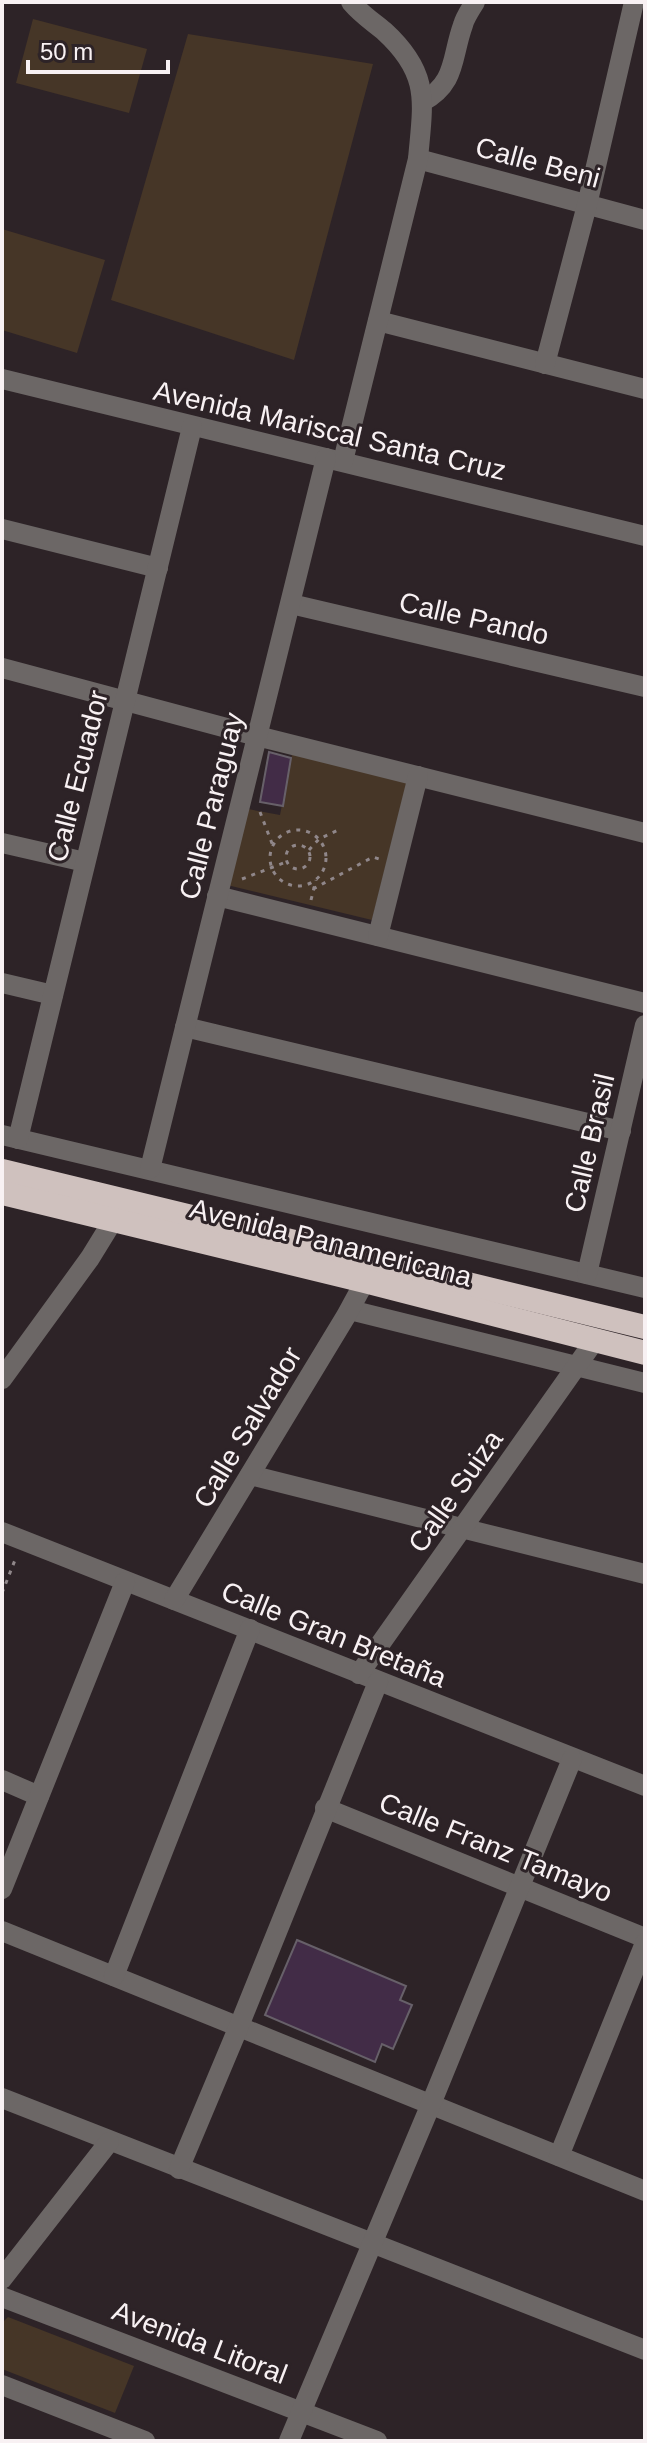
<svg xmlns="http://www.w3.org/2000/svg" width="647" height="2443" viewBox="0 0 647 2443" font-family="Helvetica,sans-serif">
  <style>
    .green { fill: #463627 }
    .building { fill: #422c47; stroke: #676069; stroke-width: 2 }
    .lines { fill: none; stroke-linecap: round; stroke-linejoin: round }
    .path { stroke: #90878a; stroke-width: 3; stroke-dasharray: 4 6; stroke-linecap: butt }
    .street { stroke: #6c6766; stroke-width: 20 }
    .highway { stroke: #cfc1be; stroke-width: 24 }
    .labels { text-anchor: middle; stroke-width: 6; stroke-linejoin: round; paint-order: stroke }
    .street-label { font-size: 28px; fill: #f8f1f3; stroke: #2d2327 }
  </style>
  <rect width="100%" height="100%" fill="#2d2327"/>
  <!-- green -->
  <g class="green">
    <path d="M33,19L147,49L129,113L16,83Z"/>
    <path d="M188,34L373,64L294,360L111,300Z"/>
    <path d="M2,229L105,260L77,353L2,330Z"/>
    <path d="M292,754L407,781L372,920L227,885L248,809L280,815Z"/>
    <path d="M8,2317L134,2366L115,2413L2,2369V2323Z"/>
  </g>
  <!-- building -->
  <g class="building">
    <path d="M269,752L291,758L283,806L260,802Z"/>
    <path d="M297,1940L406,1986L400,2000L412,2005L393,2049L382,2044L375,2062L265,2015Z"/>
  </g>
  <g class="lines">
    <!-- path -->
    <g class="path">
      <path d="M260,812L273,846"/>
      <circle cx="298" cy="858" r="28"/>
      <circle cx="298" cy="857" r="12"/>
      <path d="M309,850L319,839L338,830"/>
      <path d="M242,879L286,862"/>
      <path d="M313,889L373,857L379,859"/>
      <path d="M311,900L316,880"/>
      <path d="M2,1593L15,1560"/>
    </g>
    <!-- street -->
    <g class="street">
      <path d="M422,102C457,83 451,58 463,25C465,17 471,9 475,2"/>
      <path d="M418,159L645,220"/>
      <path d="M378,321L645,389"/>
      <path d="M545,364L587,205L634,2"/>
      <path d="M2,379L645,536"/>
      <path d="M343,461L418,159C423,102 431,74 384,31C372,21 362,15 351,2"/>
      <path d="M2,529L158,568"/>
      <path d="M291,604L645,687"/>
      <path d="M2,668L257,736L645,833"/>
      <path d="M2,843L85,862"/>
      <path d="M217,896L645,1003"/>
      <path d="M378,936L418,776"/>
      <path d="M2,983L53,995"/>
      <path d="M185,1027L621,1131"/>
      <path d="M2,1135L645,1288"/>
      <path d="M18,1139L192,427"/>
      <path d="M150,1169L326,458"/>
      <path d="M587,1274L645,1025"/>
      <path d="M350,1310L645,1383"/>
      <path d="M2,1379L90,1258L114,1219L117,1208"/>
      <path d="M250,1475L645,1574"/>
      <path d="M2,1532L645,1786"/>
      <path d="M174,1600L346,1316L365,1281"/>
      <path d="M359,1674L595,1340"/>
      <path d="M2,1780L39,1796"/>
      <path d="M325,1808L645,1938"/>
      <path d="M2,1889L125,1582"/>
      <path d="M2,1931L645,2191"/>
      <path d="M114,1976L250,1629"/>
      <path d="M2,2098L645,2350"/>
      <path d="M559,2156L645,1943"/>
      <path d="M179,2169L239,2026L378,1682"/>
      <path d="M2,2279L109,2142"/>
      <path d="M2,2297L377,2441"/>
      <path d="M2,2385L145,2441"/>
      <path d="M289,2441L431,2104L572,1759"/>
    </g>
    <!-- highway -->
    <g class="highway">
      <path d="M2,1171L645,1327"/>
      <path d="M2,1193L365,1281L645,1353"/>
    </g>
  </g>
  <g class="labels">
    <!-- street labels -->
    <g class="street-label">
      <text transform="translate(538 162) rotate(15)" y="10">Calle Beni</text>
      <text transform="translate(330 430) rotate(13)" y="10">Avenida Mariscal Santa Cruz</text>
      <text transform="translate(474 618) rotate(13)" y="10">Calle Pando</text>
      <text transform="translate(77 776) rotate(-76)" y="10">Calle Ecuador</text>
      <text transform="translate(211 806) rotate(-76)" y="10">Calle Paraguay</text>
      <text transform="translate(589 1143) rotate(-77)" y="10">Calle Brasil</text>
      <text transform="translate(331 1242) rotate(14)" y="10">Avenida Panamericana</text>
      <text transform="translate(247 1427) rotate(-59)" y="10">Calle Salvador</text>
      <text transform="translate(455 1491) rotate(-55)" y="10">Calle Suiza</text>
      <text transform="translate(334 1634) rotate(22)" y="10">Calle Gran Bretaña</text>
      <text transform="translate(496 1847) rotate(22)" y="10">Calle Franz Tamayo</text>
      <text transform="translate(200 2342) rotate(21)" y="10">Avenida Litoral</text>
    </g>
  </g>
  <!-- border -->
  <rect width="647" height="2443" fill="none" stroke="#f8f1f3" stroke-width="8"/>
  <!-- scale -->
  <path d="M28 60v12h140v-12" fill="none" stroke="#f8f1f3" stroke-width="4"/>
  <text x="40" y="60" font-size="24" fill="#f8f1f3" stroke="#2d2327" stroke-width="6" paint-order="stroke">50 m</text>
</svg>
